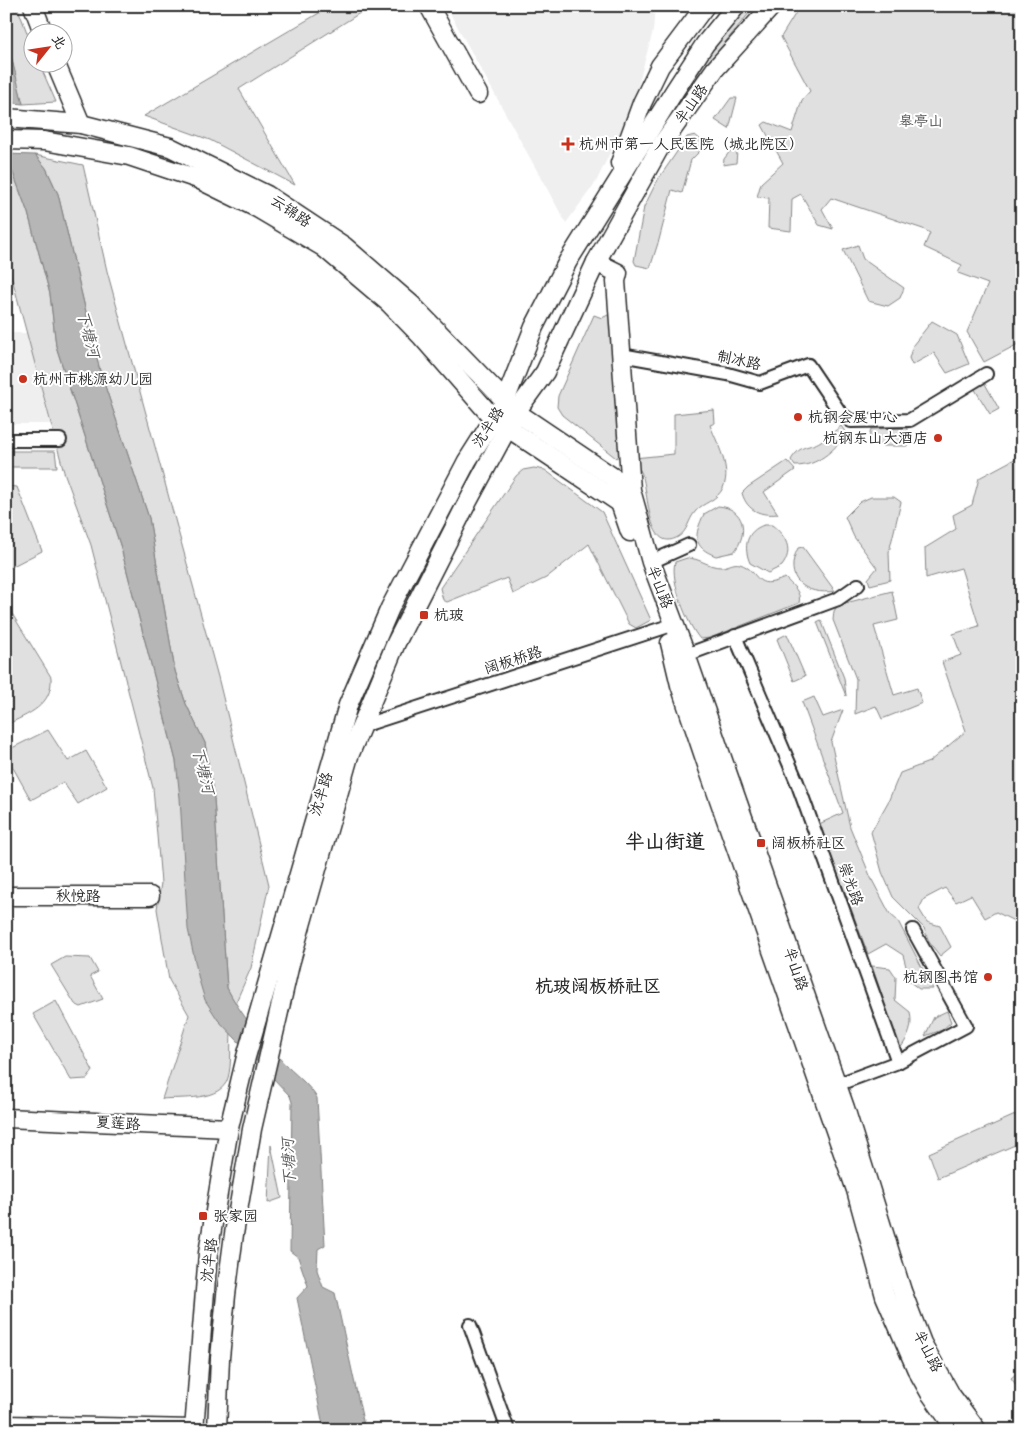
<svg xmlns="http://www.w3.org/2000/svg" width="1028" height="1436" viewBox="0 0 1028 1436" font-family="Delius,'LXGW WenKai TC',sans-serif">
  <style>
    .built { fill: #efefef }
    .green { fill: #e0e0e0; stroke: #868686 }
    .water { fill: #b6b6b6; stroke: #7e7e7e }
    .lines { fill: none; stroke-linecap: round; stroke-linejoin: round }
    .street-casing { stroke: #2b2b2b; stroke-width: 16 }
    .secondary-casing { stroke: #2b2b2b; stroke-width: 21 }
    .street { stroke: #fff; stroke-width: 12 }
    .secondary { stroke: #fff; stroke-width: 18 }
    .poi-dot { fill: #c8321e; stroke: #fff; stroke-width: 2 }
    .labels { text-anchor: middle; stroke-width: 4; stroke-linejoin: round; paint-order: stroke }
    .street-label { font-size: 15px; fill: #2b2b2b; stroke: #fff }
    .park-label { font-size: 15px; fill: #585858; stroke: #fff }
    .poi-label { font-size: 15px; fill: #2b2b2b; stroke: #fff; text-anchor: start }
    .water-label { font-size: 16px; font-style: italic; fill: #5c5c5c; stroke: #fff }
    .quarter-label { font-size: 18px; font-weight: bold; fill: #2b2b2b; stroke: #fff }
    .district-label { font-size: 20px; font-weight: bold; fill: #2b2b2b; stroke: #fff }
  </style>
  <rect width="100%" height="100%" fill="#fff"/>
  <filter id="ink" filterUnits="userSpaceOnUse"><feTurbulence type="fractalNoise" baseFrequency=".02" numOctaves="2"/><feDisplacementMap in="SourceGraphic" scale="10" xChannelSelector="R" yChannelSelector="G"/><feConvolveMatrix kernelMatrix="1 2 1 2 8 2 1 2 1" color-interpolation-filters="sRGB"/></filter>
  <g filter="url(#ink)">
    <!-- built -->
    <g class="built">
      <path d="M446,6H655L653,31L632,107L596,182L566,223Z"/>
      <path d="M6,333H28L50,424H6Z"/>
    </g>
    <!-- green -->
    <g class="green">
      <path d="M6,6H17L32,46V62L39,63L56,102L23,104L6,38Z"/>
      <path d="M331,6H371L239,89L295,185L210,140L144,116Z"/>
      <path d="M745,6H755L680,97L730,21Z"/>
      <path d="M800,6H1022V342L984,362L967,332L988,284L958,273L962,265L924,247L930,233L923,229L831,198L822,209L833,229L819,225L801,194L792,199L791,231L768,228L769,198L757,197L761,183L783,163L762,125L766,122L792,132L802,100L810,91L781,37Z"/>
      <path d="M731,98H737L729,129L715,120Z"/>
      <path d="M695,135L701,140L702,149L691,160L682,193L672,190L659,240L650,268L636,265L634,261L644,207L657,181L687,137Z"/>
      <path d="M734,146L737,152L736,163L723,165L724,159Z"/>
      <path d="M6,154L28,213L50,294L56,346L121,548L176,761L218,1020L231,1032C230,1046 232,1064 228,1078C221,1102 181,1097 162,1099L189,1015L169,980L157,909L161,883L153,788L91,545L64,472L6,256Z"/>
      <path d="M35,155L83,165L107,271L218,677L269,885L251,968L235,1004L227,988L214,799L205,743L186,704L175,671L149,518L100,371L58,194L46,168Z"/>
      <path d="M858,245L863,259L904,288L900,298L888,306L868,301L843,250Z"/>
      <path d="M594,315L602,318L608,315L614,319L622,454L616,458L562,415L557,407L558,396Z"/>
      <path d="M932,321L957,335L969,364L947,373L934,353L912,365L909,358L913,345Z"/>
      <path d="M984,382L999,409L990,414L974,388Z"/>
      <path d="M714,410L715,423L710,425C718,446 737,477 717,496C711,502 700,505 695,512C688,520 688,531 678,537C646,555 649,487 641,472C638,466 635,465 634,458L674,454V414Z"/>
      <path d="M841,426L847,434C833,451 818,466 795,466L791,460C801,443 809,449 821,441C828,436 835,431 841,426Z"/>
      <path d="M907,428V446H882L869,438L871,429Z"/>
      <path d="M6,451H55L57,467H6Z"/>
      <path d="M1022,455V917L1014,921L996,912L985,918L971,895L956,902L945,888L924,899L919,909L927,922L940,926L951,947L940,956L929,942L924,928L893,897L882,872L871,832L888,802L900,773L929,762L966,731L942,662L961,655L953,634L979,626L961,568L926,578L925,548L956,529L953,515L972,505L979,478Z"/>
      <path d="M787,461L795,470L764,492L778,514C761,516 747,511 742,493L748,487Z"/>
      <path d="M534,468L545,470L602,512L651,620L636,628L629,624L589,544L546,578L513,594L507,578L447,602L443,600L440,588L516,476L523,470Z"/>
      <path d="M6,486L17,487L42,551L9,568L6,564Z"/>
      <path d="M871,497H894L901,502L889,552L890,580L870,585L868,579L877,568L854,537L845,517L860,502Z"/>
      <path d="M718,506C745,508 749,533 734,552L716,556C692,547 694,535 704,514Z"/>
      <path d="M764,525H772C786,536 794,550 782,566L768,573L750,563C743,547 746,531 764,525Z"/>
      <path d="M803,547L835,591C806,596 782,579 798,548Z"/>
      <path d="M687,558C700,558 708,567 721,567C728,567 733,562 740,564C761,571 753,592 785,578C792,585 802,592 799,603L710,638L700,639C687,624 670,581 675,562Z"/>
      <path d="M892,591L898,620L874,626L894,695L917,688L922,703L882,719L876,706L855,714L856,679L833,620L834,611L838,605Z"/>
      <path d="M6,604L51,677C53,706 28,714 6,725Z"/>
      <path d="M821,620L844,678L846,696L817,622Z"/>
      <path d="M787,634L805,676L794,681L777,639Z"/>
      <path d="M814,697L823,717L843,710L831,742L850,827L871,878L890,914L898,921L933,989H919L910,982L903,955L886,944L868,954L819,824L843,813L802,702Z"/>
      <path d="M48,730L68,761L86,751L107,787L78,804L63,782L31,800L6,755V751Z"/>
      <path d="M65,957L90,958L98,972L90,976L103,999L81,1007L75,1004L51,965Z"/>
      <path d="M872,966L890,968L896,977L895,1000L910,1012C913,1027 909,1036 900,1049Z"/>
      <path d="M56,1001L93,1071L87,1079L71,1080L33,1014Z"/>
      <path d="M947,1011L951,1022L942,1030L925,1036L934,1017Z"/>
      <path d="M1022,1112V1142L938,1178L929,1153Z"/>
      <path d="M271,1145L282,1198L268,1203Z"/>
      <path d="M1022,1369V1393L1011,1378Z"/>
    </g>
    <!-- water -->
    <g class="water">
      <path d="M6,36L23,104L6,102Z"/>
      <path d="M6,154L35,155L46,168L58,194L100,371L149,518L175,671L186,704L205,743L214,799L227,988C241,1015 262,1040 283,1062C294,1074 308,1083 317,1098L325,1245L318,1249L317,1270L323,1287L335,1293L365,1430H324L297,1298L308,1286L298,1257L290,1251L292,1102L290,1096L218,1020L205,1000L199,980L188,929L180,798L176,761L121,548L56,346L50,294L28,213Z"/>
    </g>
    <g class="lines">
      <defs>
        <g id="street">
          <path d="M621,355L728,374L760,383L808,365L841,414L851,421L910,420L986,374"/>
          <path d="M6,440H60"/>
          <path d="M651,562L689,545"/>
          <path d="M735,636L797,782L898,1062"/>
          <path d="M686,655L838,599L858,585"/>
          <path d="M362,726L675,624"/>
          <path d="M836,1085L898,1062L966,1026L913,930"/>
          <path d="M470,1325L508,1430"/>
        </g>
        <g id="secondary">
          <path d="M33,6L43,32"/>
          <path d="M429,6L478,94"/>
          <path d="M55,62L81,124"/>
          <path d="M6,118L81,124L170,147L267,195L344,246L412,305L516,412L626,486"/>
          <path d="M6,140L44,141L129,156L198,179L257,208L323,247L389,303L422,337L493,418L620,503L627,501"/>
          <path d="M620,163L642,103L660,66L705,6"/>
          <path d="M596,262L618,273L616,281L631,490L651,562L686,655L845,1108L902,1291L922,1343L951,1395L977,1430"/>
          <path d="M617,479L620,503L630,532"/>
          <path d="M670,643L680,685L708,768L856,1190L885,1296L916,1368L930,1393L956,1430"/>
          <path d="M6,896H150"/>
          <path d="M6,1118L229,1128"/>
          <path d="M6,1425L194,1429"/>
          <path d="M194,1430L208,1253L229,1128L246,1057L348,705L390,608L467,461L505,401L534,327L568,261L675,90L705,44L736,6"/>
          <path d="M217,1430L220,1358L226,1295L234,1234L252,1129L290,964L349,756L396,643L467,503L516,412L545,372L596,262L660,147L715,69L772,6"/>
        </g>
      </defs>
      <!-- street casing -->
      <use href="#street" class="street-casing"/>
      <!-- secondary casing -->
      <use href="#secondary" class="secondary-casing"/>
      <!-- street -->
      <use href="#street" class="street"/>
      <!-- secondary -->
      <use href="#secondary" class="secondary"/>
    </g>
  </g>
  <!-- markers -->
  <g class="poi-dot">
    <path d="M565.5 136.5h5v5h5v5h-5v5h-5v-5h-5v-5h5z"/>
    <circle cx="23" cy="379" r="5"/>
    <circle cx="798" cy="417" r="5"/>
    <circle cx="938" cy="438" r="5"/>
    <rect x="419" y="610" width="10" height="10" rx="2.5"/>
    <rect x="756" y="838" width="10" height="10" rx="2.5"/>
    <circle cx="988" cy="977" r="5"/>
    <rect x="198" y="1211" width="10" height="10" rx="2.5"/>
  </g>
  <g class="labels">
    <!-- street labels -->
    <g class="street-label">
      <text transform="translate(691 104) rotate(-55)" y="5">半山路</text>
      <text transform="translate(291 211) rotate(34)" y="5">云锦路</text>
      <text transform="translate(739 360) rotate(12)" y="5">制冰路</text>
      <text transform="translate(488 427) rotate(-57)" y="5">沈半路</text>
      <text transform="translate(660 587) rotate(69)" y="5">半山路</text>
      <text transform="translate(513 660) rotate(-18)" y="5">阔板桥路</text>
      <text transform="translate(321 794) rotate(-73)" y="5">沈半路</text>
      <text transform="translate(851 884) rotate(70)" y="5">崇光路</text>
      <text x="78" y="901">秋悦路</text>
      <text transform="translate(796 969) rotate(71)" y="5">半山路</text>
      <text transform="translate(118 1123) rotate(3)" y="5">夏莲路</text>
      <text transform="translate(209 1260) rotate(-83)" y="5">沈半路</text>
      <text transform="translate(928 1351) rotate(63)" y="5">半山路</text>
    </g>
    <!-- park labels -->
    <g class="park-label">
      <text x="921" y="126">皋亭山</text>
    </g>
    <!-- poi labels -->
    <g class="poi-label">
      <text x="579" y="149">杭州市第一人民医院（城北院区）</text>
      <text x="33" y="384">杭州市桃源幼儿园</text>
      <text x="808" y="422">杭钢会展中心</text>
      <text x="928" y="443" text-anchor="end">杭钢东山大酒店</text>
      <text x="434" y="620">杭玻</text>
      <text x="771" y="848">阔板桥社区</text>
      <text x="978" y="982" text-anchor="end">杭钢图书馆</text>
      <text x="213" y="1221">张家园</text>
    </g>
    <!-- water labels -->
    <g class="water-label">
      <text transform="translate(89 334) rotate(75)" y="6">下塘河</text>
      <text transform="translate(204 770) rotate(76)" y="6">下塘河</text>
      <text transform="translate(288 1162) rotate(-93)" y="6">下塘河</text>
    </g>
    <!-- quarter labels -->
    <g class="quarter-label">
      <text x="598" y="992">杭玻阔板桥社区</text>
    </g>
    <!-- district labels -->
    <g class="district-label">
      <text x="665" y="848">半山街道</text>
    </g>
  </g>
  <!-- margin -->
  <rect width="1028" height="1436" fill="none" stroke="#fff" stroke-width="25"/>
  <rect x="12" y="12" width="1003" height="1411" fill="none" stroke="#2b2b2b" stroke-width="2" filter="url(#ink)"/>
  <!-- north arrow -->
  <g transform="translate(48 48) rotate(60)"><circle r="24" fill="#ffffff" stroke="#aaaaaa"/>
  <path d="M0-4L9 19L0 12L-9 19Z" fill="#c8321e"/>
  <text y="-8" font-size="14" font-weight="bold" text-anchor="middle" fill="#2b2b2b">北</text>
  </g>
</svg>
